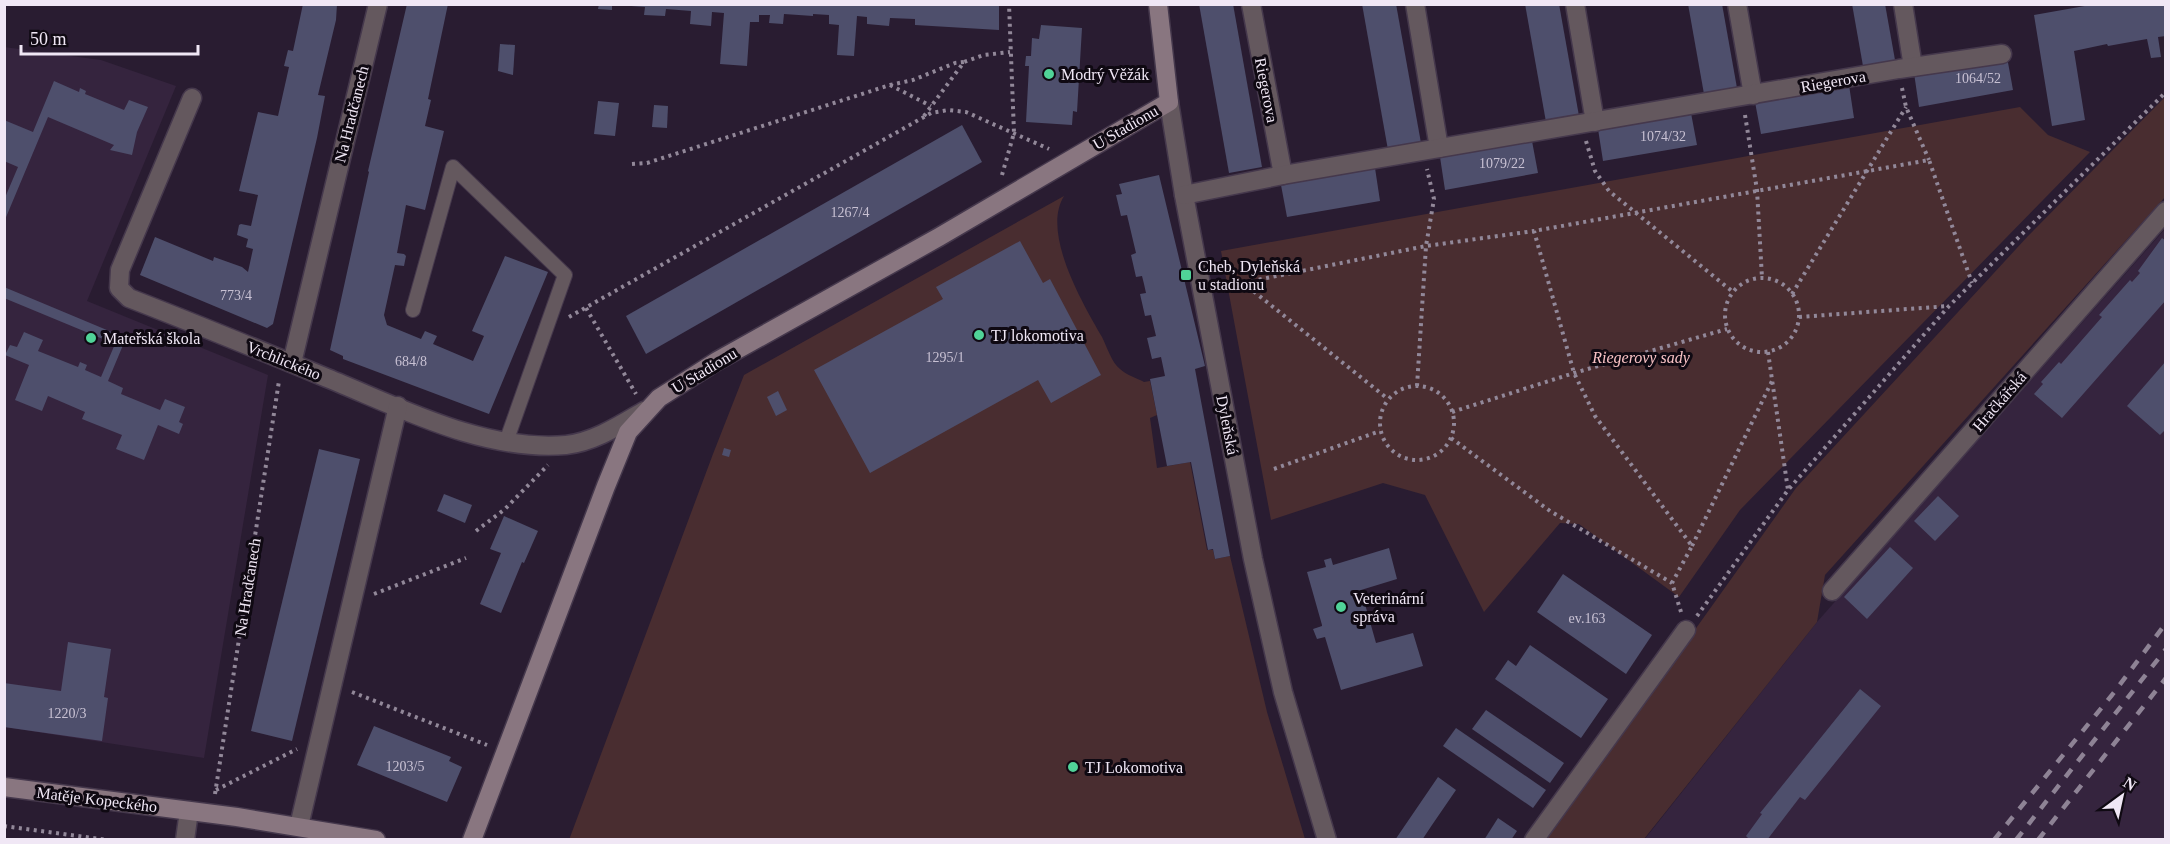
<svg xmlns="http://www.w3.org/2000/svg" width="2170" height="844" viewBox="0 0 2170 844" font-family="Georgia,serif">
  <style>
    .built { fill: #35243e }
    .green { fill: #492d30 }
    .building { fill: #4e4f6c }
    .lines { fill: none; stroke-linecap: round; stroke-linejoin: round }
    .lane-casing { stroke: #45384c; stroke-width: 16 }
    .street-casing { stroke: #45384c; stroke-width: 21 }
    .secondary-casing { stroke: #45384c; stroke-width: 21 }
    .path { stroke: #928899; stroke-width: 4; stroke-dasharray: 3 4.5; stroke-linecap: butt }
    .lane { stroke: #64585e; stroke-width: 14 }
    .street { stroke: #64585e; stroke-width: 18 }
    .secondary { stroke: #897680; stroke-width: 18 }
    .rail { stroke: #8e8395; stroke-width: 4.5; stroke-dasharray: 10 10; stroke-linecap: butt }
    .poi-dot { fill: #50d398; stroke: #0f0912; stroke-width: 2 }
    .labels { text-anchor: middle; stroke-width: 6; stroke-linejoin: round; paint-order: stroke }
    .number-label { font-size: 14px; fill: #c8c1d3 }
    .poi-label { font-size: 16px; fill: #f0e7f5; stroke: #0f0912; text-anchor: start }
    .street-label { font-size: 16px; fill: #f0e7f5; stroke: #0f0912 }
    .park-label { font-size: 16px; font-style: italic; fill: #f9c2c5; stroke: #0f0912 }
  </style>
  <rect width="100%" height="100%" fill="#291c31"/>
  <!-- built -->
  <g class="built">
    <path d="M4,47L101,60L176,86L87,301L268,375L204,758L5,727Z"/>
    <path d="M2165,229V839L1644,840L1817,622Z"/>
  </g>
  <!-- green -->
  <g class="green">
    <path d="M2165,97V197L1825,575L1817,622L1644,839L1545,840L1796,488L2028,236Z"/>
    <path d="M2020,107L2048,135L2090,152L1740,510L1679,597L1579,524L1560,523L1484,612L1425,495L1383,483L1271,520L1221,251Z"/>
    <path d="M1064,196C1041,233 1083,304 1102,337C1107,347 1112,363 1120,369C1126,375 1137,378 1144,382L1150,381L1157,415L1150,418L1157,468L1190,462L1207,550H1213L1215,559L1230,556L1267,712L1305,839L569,840L713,454L744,375Z"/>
  </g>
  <!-- building -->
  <g class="building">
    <path d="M303,4H337L336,20L318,95L325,96L317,138L273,324L267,328L140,275L155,237L213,261L214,257L242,267L248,272L253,249L246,247L248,239L237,235L239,225L241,224L251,226L258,195L239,191L258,112L278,116L289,67L284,66L288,50L293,51Z"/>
    <path d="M407,4H448L428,99L431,100L425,126L444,131L425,210L406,205L397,253L404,254L406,256L404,266L395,265L384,315L387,325L421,339L425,331L437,336L433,344L473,361L484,336L472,331L505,256L548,272L489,414L343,359V356L330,350L369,172L368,171Z"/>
    <path d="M599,4H612V10L598,9Z"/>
    <path d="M631,4H999V30L915,25V19L890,18L889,26L867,24V17L857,16L854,56L837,55L839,25L829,24V15L813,14V16L784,14L783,24L769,23L770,15H759V22H750L747,66L720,64L724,13L712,12L711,26L690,24L691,11L666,9L665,16L644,15L645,7L631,6Z"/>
    <path d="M1199,4H1233L1262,167L1229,173Z"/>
    <path d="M1362,4H1396L1421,143L1388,150Z"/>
    <path d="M1525,4H1559L1579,116L1546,122Z"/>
    <path d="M1688,4H1722L1737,88L1704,94Z"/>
    <path d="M1852,4H1885L1895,60L1863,66Z"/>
    <path d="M2096,4H2166V36L2158,37L2161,57L2151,58L2147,39L2108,46L2107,44L2074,51L2085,120L2052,126L2034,15Z"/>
    <path d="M1041,25L1082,28L1077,112L1073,111L1072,125L1026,122L1029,66H1025L1026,56H1031L1032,38L1039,39Z"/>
    <path d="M500,44L515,45L513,75L498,71Z"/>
    <path d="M2007,57L2013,90L1919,107L1914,73Z"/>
    <path d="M54,81L79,92L80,88L86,91L85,94L124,110L129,100L148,107L137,132L132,155L110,150L114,145L48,117L4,222V200L18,167L4,161V120L33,132Z"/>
    <path d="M1849,85L1854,118L1761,134L1755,102Z"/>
    <path d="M598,101L619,103L615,136L594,134Z"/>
    <path d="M654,105L668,106L667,128L652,127Z"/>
    <path d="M1691,113L1697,145L1603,161L1598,129Z"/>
    <path d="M962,125L982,162L646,354L626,316Z"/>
    <path d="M1532,141L1538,173L1445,190L1440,157Z"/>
    <path d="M1375,168L1380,201L1287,217L1281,185Z"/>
    <path d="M1159,175L1205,366L1195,369L1230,556L1215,559L1213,549L1208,550L1191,462L1167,466L1150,379L1165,376L1161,357L1152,359L1147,338L1156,336L1151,315L1145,316L1140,294L1146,293L1144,284L1142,276L1136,277L1131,255L1136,253L1127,215L1121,216L1116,195L1122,194L1119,184Z"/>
    <path d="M2162,238L2166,241V300L2062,418L2034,394L2043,384L2041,382L2059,362L2061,364L2102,317L2099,315L2130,280L2132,282L2140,273L2138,271Z"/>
    <path d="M1020,241L1043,283L1050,279L1101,375L1051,403L1038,380L870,473L814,370L943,299L936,287Z"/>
    <path d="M4,287L126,338L108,381L123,388L121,394L160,410L165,399L185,407L179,422L183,424L179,434L158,425L144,460L116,449L122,435L82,419L85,412L48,396L42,411L15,400L29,365L5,355L10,345L17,347L24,332L43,340L38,351L78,367L80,362L87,365L85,370L101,377L115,344L4,298Z"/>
    <path d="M2166,361V429L2160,435L2127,406Z"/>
    <path d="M778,391L787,410L776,416L767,397Z"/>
    <path d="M724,448L731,450L729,457L722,455Z"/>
    <path d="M319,449L360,459L292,741L251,731Z"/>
    <path d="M444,494L472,505L465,523L437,511Z"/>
    <path d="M1938,496L1959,516L1935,541L1914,521Z"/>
    <path d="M504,516L538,531L524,563L522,562L501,613L480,604L501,553L490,549Z"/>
    <path d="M1890,547L1913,568L1867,619L1844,597Z"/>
    <path d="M1389,548L1397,579L1361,590L1376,643L1413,633L1423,666L1341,690L1325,637L1317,639L1313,629L1322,626V625L1307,572L1326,567L1324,560L1331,558L1333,565Z"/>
    <path d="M1563,574L1652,635L1626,674L1537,612Z"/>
    <path d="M68,642L111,649L104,697L108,698L102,741L4,727V683L61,691Z"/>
    <path d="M1530,645L1608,699L1581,738L1495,679L1508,660L1516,666Z"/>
    <path d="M1860,689L1881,706L1805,800L1800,797L1767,840H1750L1746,836L1762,814L1760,813Z"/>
    <path d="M1486,710L1564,763L1550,783L1472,729Z"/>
    <path d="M374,726L451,757L449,761L462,767L447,802L357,765Z"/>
    <path d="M1456,728L1546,790L1533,808L1443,746Z"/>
    <path d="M1438,777L1456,790L1432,825L1422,840H1395Z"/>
    <path d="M1498,818L1517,831L1511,840H1484Z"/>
  </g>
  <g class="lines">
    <defs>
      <path id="lane" d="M413,310L453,167L565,275L506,442"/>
      <g id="street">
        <path d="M1251,4L1283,175"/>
        <path d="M1415,4L1439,148"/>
        <path d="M1575,4L1595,122"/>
        <path d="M1737,4L1753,95"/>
        <path d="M1903,4L1913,67"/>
        <path d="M192,98L120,270L119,288L129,298C196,324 262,351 327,378C401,408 484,452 566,445C594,442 620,425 644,411"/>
        <path d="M1169,102L1184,195L1253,559L1283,692L1327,840"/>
        <path d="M1184,195L1283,175L1899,69L2002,54"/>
        <path d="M292,363L378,4"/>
        <path d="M1832,591L2166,211"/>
        <path d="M299,826L398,406"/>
        <path d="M185,840L189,811"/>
        <path d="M1534,840L1686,630"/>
      </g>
      <g id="secondary">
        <path d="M4,787L237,817L376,840"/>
        <path d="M472,840L606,486L628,432L659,398L717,361L939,237L1169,102L1158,4"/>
      </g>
    </defs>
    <!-- lane casing -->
    <use href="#lane" class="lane-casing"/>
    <!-- street casing -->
    <use href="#street" class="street-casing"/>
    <!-- secondary casing -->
    <use href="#secondary" class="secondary-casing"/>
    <!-- path -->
    <g class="path">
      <path d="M890,85L931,106"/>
      <path d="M1902,88L1906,107L1929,160"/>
      <path d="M1745,115L1757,190L1762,278"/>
      <path d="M924,116L964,62L984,55L1010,52"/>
      <path d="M1586,141L1595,171L1609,191L1733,292"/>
      <path d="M632,164L647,163L890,85L913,80L955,63L964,62"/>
      <path d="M1002,175L1014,133L1009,4"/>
      <circle cx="1762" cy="315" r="37"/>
      <path d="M1242,282L1388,399"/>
      <path d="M1222,287L1426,246L1534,231"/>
      <path d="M1792,294L1906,107"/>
      <path d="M586,308L636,394"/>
      <path d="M569,317L931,113L948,110L966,112L1049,149"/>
      <path d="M1799,317L1949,306"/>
      <path d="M1768,352L1788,490"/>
      <path d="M1417,386L1426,246L1434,199L1427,169"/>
      <circle cx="1417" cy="423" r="37"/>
      <path d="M1452,412L1574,373L1727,329"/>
      <path d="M1451,438L1550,511L1672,583"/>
      <path d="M1274,469L1380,431"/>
      <path d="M476,531L505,509L548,465"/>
      <path d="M1692,546L1772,381"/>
      <path d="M374,594L466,558"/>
      <path d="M1681,612L1672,583L1692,546L1595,416L1574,373L1534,231L1929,160L1972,283"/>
      <path d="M1697,616L1788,490L1949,306L2166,92"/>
      <path d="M352,692L487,745"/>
      <path d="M216,790L297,749"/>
      <path d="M215,794L279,381"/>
      <path d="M4,826L108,840"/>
    </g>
    <!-- lane -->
    <use href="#lane" class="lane"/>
    <!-- street -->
    <use href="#street" class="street"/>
    <!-- secondary -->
    <use href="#secondary" class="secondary"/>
    <!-- rail -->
    <g class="rail">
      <path d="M1994,840L2112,695L2166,623"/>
      <path d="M2016,840L2166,649"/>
      <path d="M2038,840L2166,678"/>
    </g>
  </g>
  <!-- markers -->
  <g class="poi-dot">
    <circle cx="1049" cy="74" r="6"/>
    <rect x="1180" y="269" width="12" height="12" rx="3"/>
    <circle cx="979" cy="335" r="6"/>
    <circle cx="91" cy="338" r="6"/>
    <circle cx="1341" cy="607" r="6"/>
    <circle cx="1073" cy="767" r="6"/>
  </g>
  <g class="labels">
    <!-- number labels -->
    <g class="number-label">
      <text x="1978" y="83">1064/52</text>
      <text x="1663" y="141">1074/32</text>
      <text x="1502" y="168">1079/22</text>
      <text x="850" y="217">1267/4</text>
      <text x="236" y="300">773/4</text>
      <text x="945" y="362">1295/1</text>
      <text x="411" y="366">684/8</text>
      <text x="1587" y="623">ev.163</text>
      <text x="67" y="718">1220/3</text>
      <text x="405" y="771">1203/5</text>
    </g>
    <!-- poi labels -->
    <g class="poi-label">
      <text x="1061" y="80">Modrý Věžák</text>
      <text x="1198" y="272">Cheb, Dyleňská<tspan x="1198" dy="18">u stadionu</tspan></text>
      <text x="991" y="341">TJ lokomotiva</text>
      <text x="103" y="344">Mateřská škola</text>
      <text x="1353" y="604">Veterinární<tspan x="1353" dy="18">správa</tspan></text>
      <text x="1085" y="773">TJ Lokomotiva</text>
    </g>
    <!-- street labels -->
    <g class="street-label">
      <text transform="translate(1833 81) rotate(-10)" y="6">Riegerova</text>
      <text transform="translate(1267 90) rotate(79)" y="6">Riegerova</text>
      <text transform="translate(351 114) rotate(-76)" y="6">Na Hradčanech</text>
      <text transform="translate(1125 127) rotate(-30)" y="6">U Stadionu</text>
      <text transform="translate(284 360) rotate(22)" y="6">Vrchlického</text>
      <text transform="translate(704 370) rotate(-31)" y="6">U Stadionu</text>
      <text transform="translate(1999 401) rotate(-49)" y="6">Hračkářská</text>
      <text transform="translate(1228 425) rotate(79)" y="6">Dyleňská</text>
      <text transform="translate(247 587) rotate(-81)" y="6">Na Hradčanech</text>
      <text transform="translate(97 799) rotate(7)" y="6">Matěje Kopeckého</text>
    </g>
    <!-- park labels -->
    <g class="park-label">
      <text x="1641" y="363">Riegerovy sady</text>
    </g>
  </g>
  <!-- border -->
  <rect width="2170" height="844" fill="none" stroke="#f0e7f5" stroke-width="12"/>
  <!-- north arrow -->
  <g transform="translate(2122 796) rotate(33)" stroke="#0f0912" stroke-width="4.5" paint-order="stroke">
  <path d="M0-4.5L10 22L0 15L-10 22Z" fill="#f0e7f5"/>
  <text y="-9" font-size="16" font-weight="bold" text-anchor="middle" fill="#f0e7f5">N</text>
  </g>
  <!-- scale -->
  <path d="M21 45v9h177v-9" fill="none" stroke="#f0e7f5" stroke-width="3"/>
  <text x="30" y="45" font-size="18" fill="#f0e7f5" stroke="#0f0912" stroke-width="4.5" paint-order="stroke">50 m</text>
</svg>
